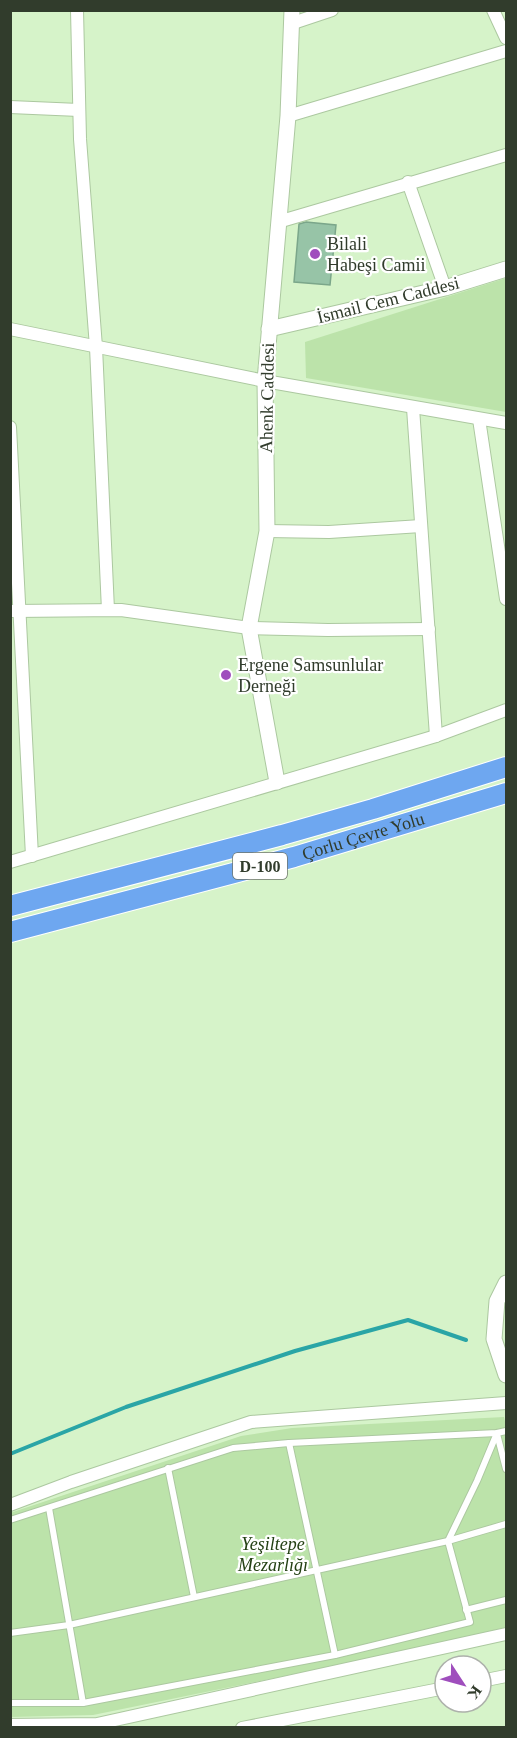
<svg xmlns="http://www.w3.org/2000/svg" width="517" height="1738" viewBox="0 0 517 1738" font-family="'Times New Roman',serif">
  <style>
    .green { fill: #bce3aa }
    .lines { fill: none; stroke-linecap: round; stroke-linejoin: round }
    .stream { stroke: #2aa5a6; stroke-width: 4 }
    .building { fill: #97c4a7; stroke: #7ba68a; stroke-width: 1.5 }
    .service-casing { stroke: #acc8a0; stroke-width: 8 }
    .minor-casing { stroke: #acc8a0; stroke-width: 14 }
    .tertiary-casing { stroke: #acc8a0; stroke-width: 17 }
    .trunk-casing { stroke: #fff; stroke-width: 22 }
    .service { stroke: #fff; stroke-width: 6 }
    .minor { stroke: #fff; stroke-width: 12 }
    .tertiary { stroke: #fff; stroke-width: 15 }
    .trunk { stroke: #6ea7f0; stroke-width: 20 }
    .poi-dot { fill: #9f4ebd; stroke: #fff; stroke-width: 2 }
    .labels { text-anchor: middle; stroke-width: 4.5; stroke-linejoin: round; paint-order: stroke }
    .shield { fill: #fff; stroke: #6f766b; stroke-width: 1.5 }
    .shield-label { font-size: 16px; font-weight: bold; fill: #313c2c }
    .poi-label { font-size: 18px; fill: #313c2c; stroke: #fff; text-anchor: start }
    .street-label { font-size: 18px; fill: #313c2c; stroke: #fff }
    .park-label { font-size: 18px; font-style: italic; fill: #234013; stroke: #fff }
  </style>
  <rect width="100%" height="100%" fill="#d6f3c9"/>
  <!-- green -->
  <g class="green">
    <path d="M506,278V412L306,378L305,342Z"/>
    <path d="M504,1417L506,1426V1627L441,1644L93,1715L11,1717L10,1513L241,1436L292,1428Z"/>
  </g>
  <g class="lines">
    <!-- stream -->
    <path class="stream" d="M10,1454L126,1407L295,1351L408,1320L466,1340"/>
  </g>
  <!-- building -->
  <path class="building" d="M306,222L336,225L330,285L294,282L299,224Z"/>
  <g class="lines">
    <defs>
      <g id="service">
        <path d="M497,1434L506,1469"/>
        <path d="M289,1443L335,1655"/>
        <path d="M168,1468L194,1597"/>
        <path d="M49,1508L83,1703"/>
        <path d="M10,1520L233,1448L289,1443L497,1433L506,1431"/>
        <path d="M466,1610L506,1600"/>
        <path d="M10,1633L69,1625L448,1541L506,1524"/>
        <path d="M10,1703H83L335,1655L470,1622L448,1541L477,1481L497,1433"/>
      </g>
      <g id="minor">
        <path d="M77,10L80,139L96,347L108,610"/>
        <path d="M493,10L506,38"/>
        <path d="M293,23L332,10"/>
        <path d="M10,107L79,110"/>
        <path d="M288,116L506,51"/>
        <path d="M408,182L445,288"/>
        <path d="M278,222L506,155"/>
        <path d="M10,329L265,381L506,423"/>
        <path d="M413,408L436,736"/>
        <path d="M479,419L506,599"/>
        <path d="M10,427L32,856"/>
        <path d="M267,531L329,532L421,526"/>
        <path d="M12,611L121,610L249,628L328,630L429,629"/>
        <path d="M10,862L436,736L506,710"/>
        <path d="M10,1505L71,1482L251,1422L506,1403"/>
        <path d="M481,1681L506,1676"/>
        <path d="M10,1725L97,1724L506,1634"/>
        <path d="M242,1728L445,1688"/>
      </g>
      <g id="tertiary">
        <path d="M269,329L445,288L506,269"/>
        <path d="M277,782L249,628L267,531L265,381L288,116L292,10"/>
        <path d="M506,1283L497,1301L494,1339L506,1375"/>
      </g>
      <g id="trunk">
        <path d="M10,906L282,835L373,809L506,767"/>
        <path id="s1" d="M10,932L294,857L506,793"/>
      </g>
    </defs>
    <!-- service casing -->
    <use href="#service" class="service-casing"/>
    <!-- minor casing -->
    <use href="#minor" class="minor-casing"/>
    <!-- tertiary casing -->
    <use href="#tertiary" class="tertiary-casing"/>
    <!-- trunk casing -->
    <use href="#trunk" class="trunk-casing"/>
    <!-- service -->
    <use href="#service" class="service"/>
    <!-- minor -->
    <use href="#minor" class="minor"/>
    <!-- tertiary -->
    <use href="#tertiary" class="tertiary"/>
    <!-- trunk -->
    <use href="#trunk" class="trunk"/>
  </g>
  <!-- markers -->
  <g class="poi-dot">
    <circle cx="315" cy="254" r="6"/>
    <circle cx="226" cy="675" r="6"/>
  </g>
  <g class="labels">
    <!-- shield labels -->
    <rect class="shield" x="233" y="853" width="54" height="26" rx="4.5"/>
    <g class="shield-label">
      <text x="260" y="872">D-100</text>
    </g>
    <!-- poi labels -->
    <g class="poi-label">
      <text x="327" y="250">Bilali<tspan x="327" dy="21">Habeşi Camii</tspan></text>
      <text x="238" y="671">Ergene Samsunlular<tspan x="238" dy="21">Derneği</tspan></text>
    </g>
    <!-- street labels -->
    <g class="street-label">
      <text transform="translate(388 300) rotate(-14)" y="6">İsmail Cem Caddesi</text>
      <text transform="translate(267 398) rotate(-89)" y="6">Ahenk Caddesi</text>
      <text dy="6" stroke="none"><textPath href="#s1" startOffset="366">Çorlu Çevre Yolu</textPath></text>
    </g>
    <!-- park labels -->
    <g class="park-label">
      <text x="273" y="1550">Yeşiltepe<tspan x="273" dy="21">Mezarlığı</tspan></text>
    </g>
  </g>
  <!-- border -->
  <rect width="517" height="1738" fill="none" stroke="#313c2c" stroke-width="24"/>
  <!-- north arrow -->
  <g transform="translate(463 1684) rotate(126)"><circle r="28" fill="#ffffff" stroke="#adb1ab" stroke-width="1.5"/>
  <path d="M0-4.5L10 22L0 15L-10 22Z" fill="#9f4ebd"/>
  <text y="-9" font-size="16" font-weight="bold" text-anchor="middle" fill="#313c2c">K</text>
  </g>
</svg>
